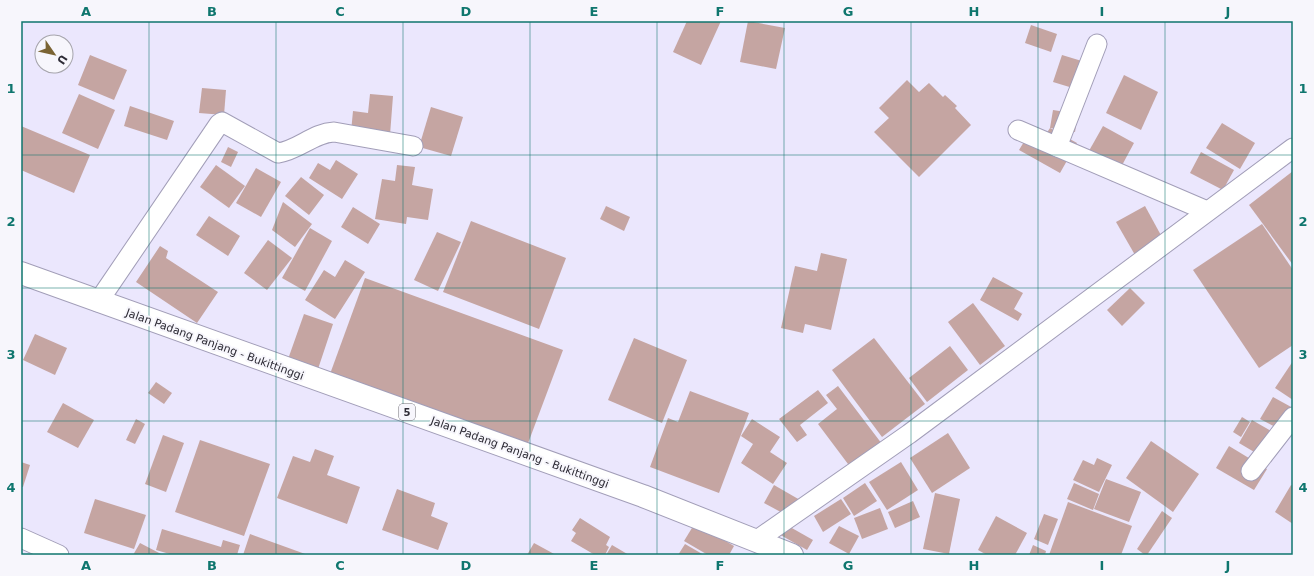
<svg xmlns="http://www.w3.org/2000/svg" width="1314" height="576" viewBox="0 0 1314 576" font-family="'DejaVu Sans',sans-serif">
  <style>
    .building { fill: #c5a5a2 }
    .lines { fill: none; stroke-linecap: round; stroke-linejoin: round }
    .minor-casing { stroke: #a29eb8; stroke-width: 21 }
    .trunk-casing { stroke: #a29eb8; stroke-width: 24 }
    .minor { stroke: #fff; stroke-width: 19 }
    .trunk { stroke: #fff; stroke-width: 22 }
    .grid { fill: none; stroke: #0f766e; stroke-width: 1; stroke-opacity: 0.55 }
    .labels { text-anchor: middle; stroke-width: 4; stroke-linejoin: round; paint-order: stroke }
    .shield { fill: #f7f6fc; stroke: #6a6871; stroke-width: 1 }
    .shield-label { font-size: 10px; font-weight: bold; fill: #2d2b35 }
    .street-label { font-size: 11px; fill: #2d2b35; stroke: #f7f6fc }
    .neatline { fill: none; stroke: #0f766e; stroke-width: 1.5 }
    .grid-label { font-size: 13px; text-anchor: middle; font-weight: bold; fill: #0f766e }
  </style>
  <rect width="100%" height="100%" fill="#ebe7fd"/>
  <!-- building -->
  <g class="building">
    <path d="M687,21H721L701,65L673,52Z"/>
    <path d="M748,21L785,28L776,69L740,62Z"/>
    <path d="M1031,25L1057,34L1051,52L1025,43Z"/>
    <path d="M90,55L127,70L114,100L78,85Z"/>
    <path d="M1062,55L1095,65L1086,92L1053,82Z"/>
    <path d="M1124,75L1158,92L1141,130L1106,113Z"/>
    <path d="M907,80L919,92L929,83L943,97L945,95L957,106L955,108L971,125L919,177L874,132L889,118L879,108Z"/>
    <path d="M202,88L226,90L224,115L199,113Z"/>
    <path d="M79,94L115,110L98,149L62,133Z"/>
    <path d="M370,94L393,96L390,135L351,132L353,111L368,113Z"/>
    <path d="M130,106L174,121L167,140L124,126Z"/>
    <path d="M431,107L463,117L451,156L419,147Z"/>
    <path d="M1053,110L1078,114L1075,132L1050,128L1077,143L1060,173L1019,150L1033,127L1046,134L1050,128Z"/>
    <path d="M1222,123L1255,143L1240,169L1206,148Z"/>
    <path d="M21,126L90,155L74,193L21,170Z"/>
    <path d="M1103,126L1134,143L1113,182L1081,165Z"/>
    <path d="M228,147L238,152L231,167L221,162Z"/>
    <path d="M1201,152L1234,170L1223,190L1190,173Z"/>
    <path d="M336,160L358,174L342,199L309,178L318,163L330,170Z"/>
    <path d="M216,165L245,186L229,208L200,187Z"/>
    <path d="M397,165L415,167L412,185L433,189L428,220L407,217L406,224L375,219L382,179L395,181Z"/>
    <path d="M256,168L281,182L261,217L236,203Z"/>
    <path d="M1293,171V265L1249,205Z"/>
    <path d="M301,177L324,195L309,215L285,196Z"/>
    <path d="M283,202L312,224L295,247L272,230Z"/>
    <path d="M606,206L630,217L624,231L600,219Z"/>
    <path d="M1145,206L1163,239L1135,255L1116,222Z"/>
    <path d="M353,207L380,224L368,244L341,227Z"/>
    <path d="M209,216L240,236L228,256L196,235Z"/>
    <path d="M471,221L566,258L539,329L443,292Z"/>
    <path d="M1262,224L1293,270V345L1259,368L1193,270Z"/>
    <path d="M310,228L332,241L305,291L282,278Z"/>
    <path d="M437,232L461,242L438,291L414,280Z"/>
    <path d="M268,240L292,258L267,290L244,273Z"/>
    <path d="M160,246L168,251L166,258L218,292L197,323L136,282Z"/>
    <path d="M821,253L847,259L831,330L805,324L803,333L781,328L795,266L817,271Z"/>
    <path d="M345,260L365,272L335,319L305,300L324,270L335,277Z"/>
    <path d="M993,277L1023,293L1014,309L1022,314L1018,321L980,300Z"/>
    <path d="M365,278L563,350L527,446L330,374Z"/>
    <path d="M1130,288L1145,303L1122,326L1107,310Z"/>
    <path d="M973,303L1005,346L980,365L948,322Z"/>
    <path d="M304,314L333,324L317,372L287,362Z"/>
    <path d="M35,334L67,348L55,375L23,360Z"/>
    <path d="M634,338L687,360L662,423L608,400Z"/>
    <path d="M874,338L925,404L882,437L832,370Z"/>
    <path d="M950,346L968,370L927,402L909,378Z"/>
    <path d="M1293,361V400L1275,388Z"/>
    <path d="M156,382L172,393L164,404L148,393Z"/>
    <path d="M838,386L882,444L851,468L818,424L837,409L826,395Z"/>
    <path d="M818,390L828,403L800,425L807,435L797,442L779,419Z"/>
    <path d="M690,391L749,413L719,493L650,467L668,418L678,422Z"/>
    <path d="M1273,397L1293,408V431L1291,435L1260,419Z"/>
    <path d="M63,403L94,420L78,448L47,432Z"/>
    <path d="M1242,417L1250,422L1241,437L1233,432Z"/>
    <path d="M136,419L145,424L135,444L126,440Z"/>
    <path d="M752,419L780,437L770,452L787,463L773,484L741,463L753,444L741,436Z"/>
    <path d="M1252,420L1285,439L1271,462L1239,443Z"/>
    <path d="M948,433L970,468L932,493L910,458Z"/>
    <path d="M163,435L184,443L166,492L145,484Z"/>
    <path d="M200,440L270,464L244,536L175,512Z"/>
    <path d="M1151,441L1199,474L1173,512L1126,478Z"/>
    <path d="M1229,446L1267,469L1254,490L1216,468Z"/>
    <path d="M315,449L334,456L327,475L360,487L347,524L277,498L293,456L310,462Z"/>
    <path d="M1097,458L1112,465L1099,492L1073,480L1083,460L1094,465Z"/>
    <path d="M21,462L30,465L23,487H21Z"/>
    <path d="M901,462L918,490L887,510L869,482Z"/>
    <path d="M1106,479L1141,492L1129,522L1094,509Z"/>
    <path d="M865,483L877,501L854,516L843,498Z"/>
    <path d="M1074,483L1099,494L1093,510L1067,499Z"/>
    <path d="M774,485L800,500L790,517L764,503Z"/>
    <path d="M1291,485L1293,486V524L1275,512Z"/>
    <path d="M397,489L435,503L431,516L448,523L438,550L382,530Z"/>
    <path d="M935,493L960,499L949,554L923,549Z"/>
    <path d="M95,499L146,515L134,549L84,533Z"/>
    <path d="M841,499L851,514L823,532L814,516Z"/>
    <path d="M913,501L920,517L895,528L888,512Z"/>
    <path d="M1068,502L1132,526L1121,555H1049Z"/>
    <path d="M880,508L888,529L862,539L854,518Z"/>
    <path d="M1162,511L1172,518L1147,555H1145L1137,549Z"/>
    <path d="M1044,514L1058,519L1048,545L1034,539Z"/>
    <path d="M996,516L1027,533L1015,555H987L978,550Z"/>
    <path d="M580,518L610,537L606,545L609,547L605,555H595L571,541L576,533L572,530Z"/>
    <path d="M695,523L734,546L729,555H708L684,541Z"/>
    <path d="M783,523L813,540L807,550L777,533Z"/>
    <path d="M839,526L859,536L849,554L829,543Z"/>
    <path d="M162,529L221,547L223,540L240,545L237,555H173L156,550Z"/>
    <path d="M250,534L308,555H243Z"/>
    <path d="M140,543L163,555H133Z"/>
    <path d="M534,543L556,555H527Z"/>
    <path d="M685,544L704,555H678Z"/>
    <path d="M612,545L629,555H606Z"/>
    <path d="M1033,545L1046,551L1045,555H1029Z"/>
  </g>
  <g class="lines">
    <defs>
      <g id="minor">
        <path d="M1018,130L1207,211"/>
        <path d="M1057,147L1097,44"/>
        <path d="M98,302L219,124L222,122L278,153C299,150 313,133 334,132L413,146"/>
        <path d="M1251,471L1293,417"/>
        <path d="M21,538L59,555"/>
        <path d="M757,540L909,434L1293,148"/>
      </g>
      <path id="trunk" d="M21,273L643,496L792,555"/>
    </defs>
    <!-- minor casing -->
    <use href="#minor" class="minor-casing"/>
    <!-- trunk casing -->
    <use href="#trunk" class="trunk-casing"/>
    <!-- minor -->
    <use href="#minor" class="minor"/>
    <!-- trunk -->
    <use href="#trunk" class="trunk"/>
  </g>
  <!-- grid -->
  <path class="grid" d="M149,21V555M276,21V555M403,21V555M530,21V555M657,21V555M784,21V555M911,21V555M1038,21V555M1165,21V555M21,155H1293M21,288H1293M21,421H1293"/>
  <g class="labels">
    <!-- shield labels -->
    <rect class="shield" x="399" y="404" width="16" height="16" rx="3"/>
    <g class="shield-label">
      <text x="407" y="416">5</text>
    </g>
    <!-- street labels -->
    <g class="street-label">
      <text transform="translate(215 344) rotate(20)" y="4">Jalan Padang Panjang - Bukittinggi</text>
      <text transform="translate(520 452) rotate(20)" y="4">Jalan Padang Panjang - Bukittinggi</text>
    </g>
  </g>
  <!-- border -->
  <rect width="1314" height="576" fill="none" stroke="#f7f6fc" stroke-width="44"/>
  <!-- north arrow -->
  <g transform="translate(54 54) rotate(124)"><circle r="19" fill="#f7f6fc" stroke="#a6a5ac"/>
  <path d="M0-3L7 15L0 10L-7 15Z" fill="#7b6434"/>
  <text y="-6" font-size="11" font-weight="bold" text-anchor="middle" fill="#2d2b35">U</text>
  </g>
  <rect x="22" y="22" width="1270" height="532" class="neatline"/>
  <g class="grid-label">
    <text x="86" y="16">A</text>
    <text x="212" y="16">B</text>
    <text x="340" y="16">C</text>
    <text x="466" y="16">D</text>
    <text x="594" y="16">E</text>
    <text x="720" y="16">F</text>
    <text x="848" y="16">G</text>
    <text x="974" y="16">H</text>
    <text x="1102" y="16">I</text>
    <text x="1228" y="16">J</text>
    <text x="11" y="93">1</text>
    <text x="1303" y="93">1</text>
    <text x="11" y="226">2</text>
    <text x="1303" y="226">2</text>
    <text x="11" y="359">3</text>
    <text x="1303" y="359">3</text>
    <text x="11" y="492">4</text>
    <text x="1303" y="492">4</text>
    <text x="86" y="570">A</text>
    <text x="212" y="570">B</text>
    <text x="340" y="570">C</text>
    <text x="466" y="570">D</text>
    <text x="594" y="570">E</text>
    <text x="720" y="570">F</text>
    <text x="848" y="570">G</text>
    <text x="974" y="570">H</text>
    <text x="1102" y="570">I</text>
    <text x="1228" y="570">J</text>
  </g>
</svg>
